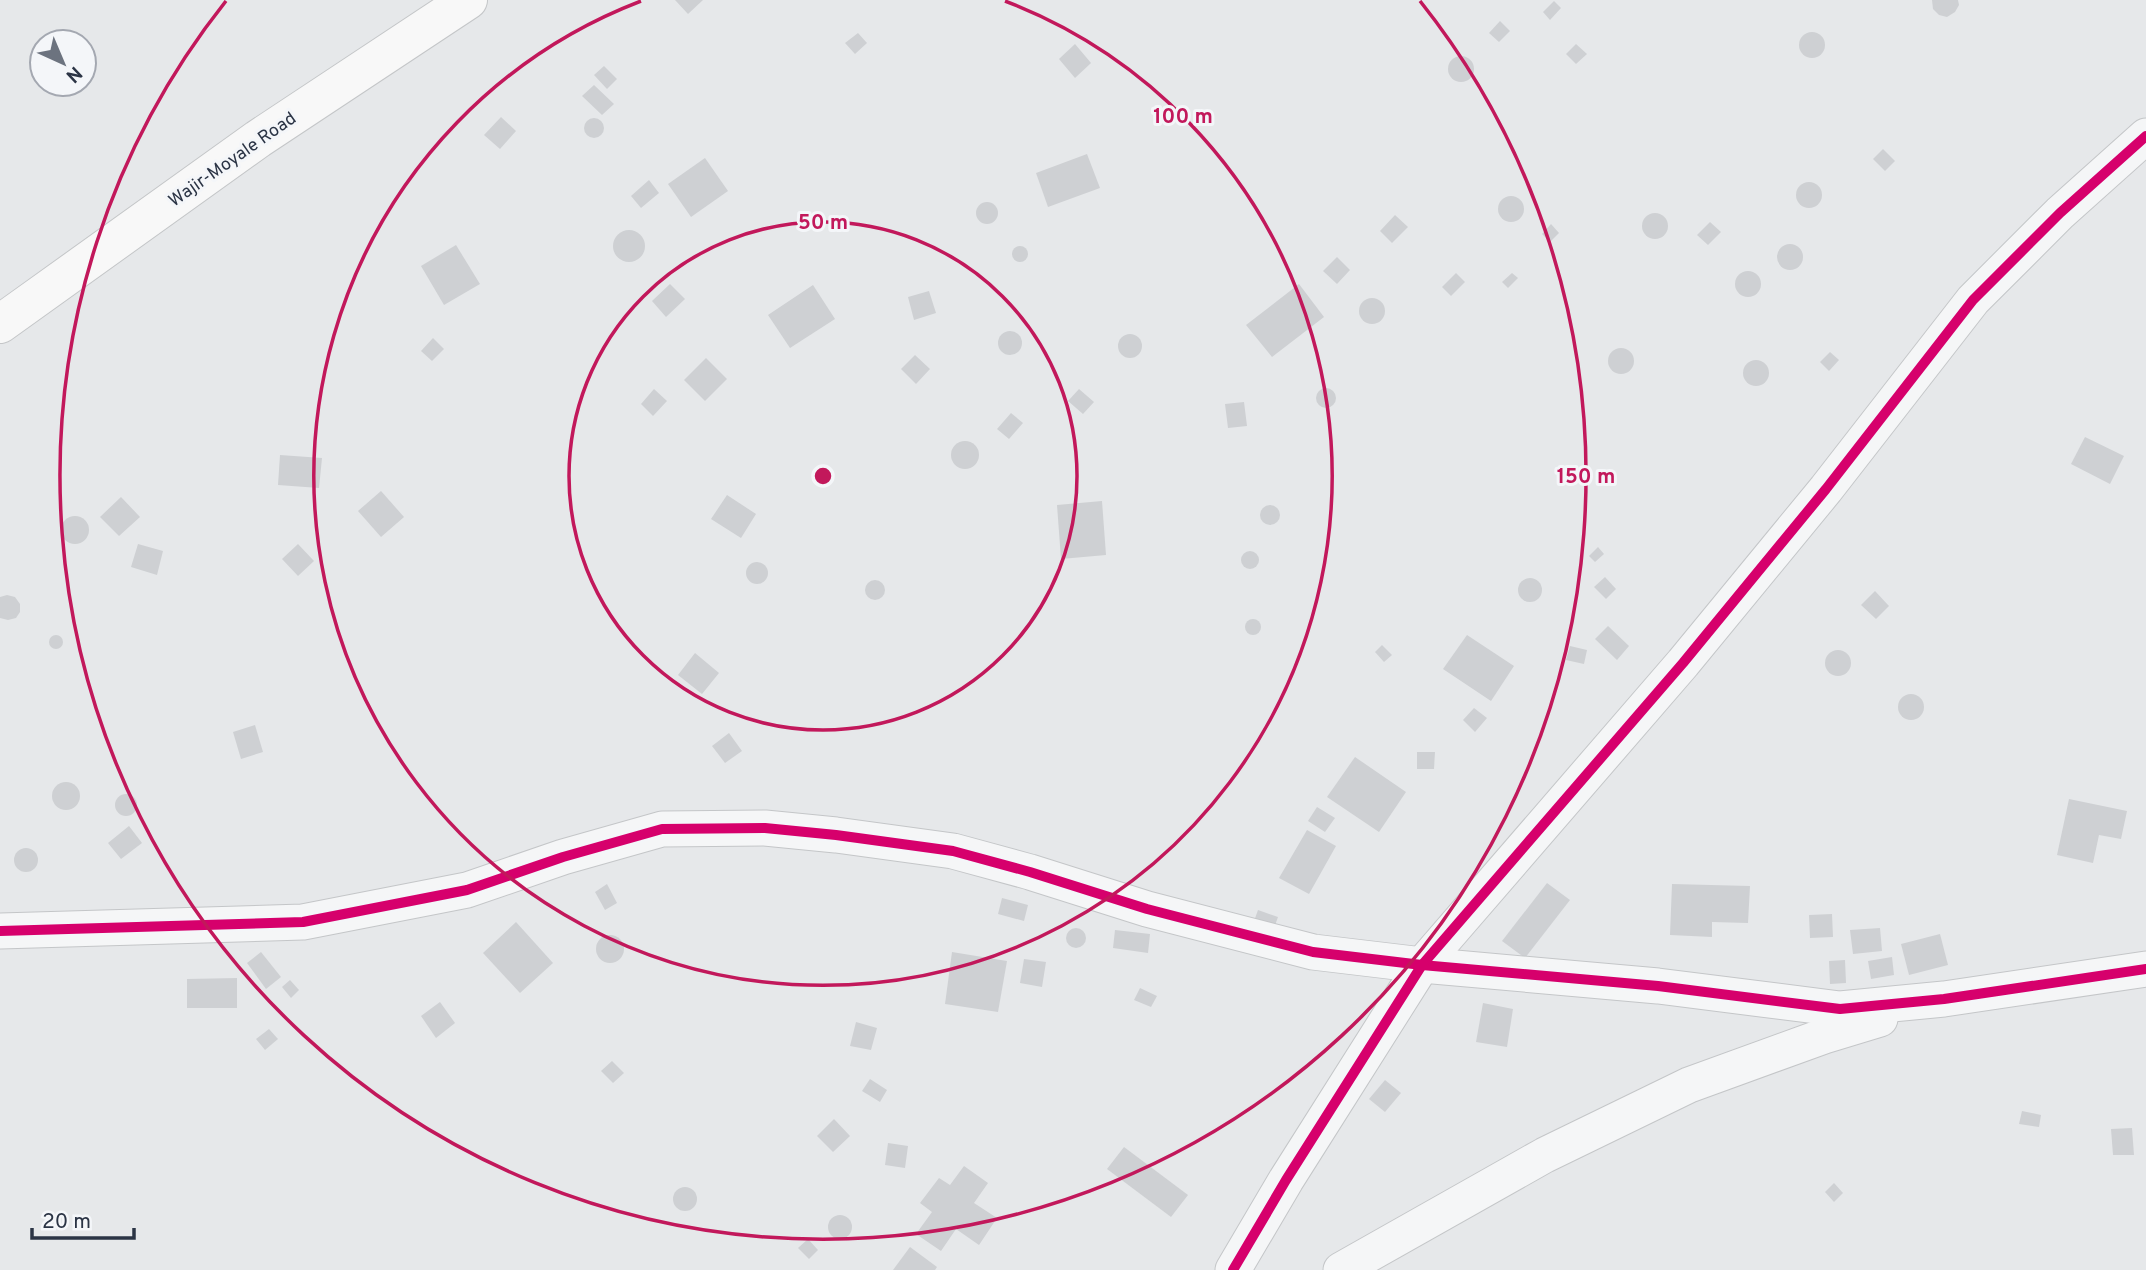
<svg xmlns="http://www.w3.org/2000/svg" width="2146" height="1270" viewBox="0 0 2146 1270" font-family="Overpass,sans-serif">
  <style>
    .building { fill: #ced0d3 }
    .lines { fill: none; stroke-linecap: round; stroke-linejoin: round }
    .street-casing { stroke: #c4c6c8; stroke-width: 37 }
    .secondary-casing { stroke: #c4c6c8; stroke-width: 40 }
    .street { stroke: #f5f6f7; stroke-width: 35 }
    .secondary { stroke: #f8f8f8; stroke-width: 38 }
    .cycleway-casing { stroke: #f4f6f9; stroke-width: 15 }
    .cycleway { stroke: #d6006c; stroke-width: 10 }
    .ring { fill: none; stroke: #c2185b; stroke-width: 3.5 }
    .labels { text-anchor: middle; stroke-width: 6; stroke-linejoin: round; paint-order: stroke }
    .street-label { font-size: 18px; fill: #2b3445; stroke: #f4f6f9 }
    .centre { fill: #c2185b; stroke: #f4f6f9; stroke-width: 3.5 }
    .ring-label { font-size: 21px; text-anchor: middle; font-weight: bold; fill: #c2185b; stroke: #f4f6f9; stroke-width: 6; stroke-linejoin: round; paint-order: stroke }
  </style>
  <rect width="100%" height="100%" fill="#e6e8ea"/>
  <!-- building -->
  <g class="building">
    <path d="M675,0H703L688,14Z"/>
    <path d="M1932,0H1958L1959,5L1955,12L1947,17L1939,15L1933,9Z"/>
    <path d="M1554,1L1561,8L1550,20L1543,12Z"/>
    <path d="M1500,21L1510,31L1499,42L1489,33Z"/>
    <circle cx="1812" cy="45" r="13"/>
    <path d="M858,33L867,43L855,54L845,43Z"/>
    <path d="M1075,44L1091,63L1075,78L1059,59Z"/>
    <path d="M1576,44L1587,54L1576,64L1566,54Z"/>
    <circle cx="1461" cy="69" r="13"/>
    <path d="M604,66L617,79L607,89L594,75Z"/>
    <path d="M594,85L614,104L602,115L582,96Z"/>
    <path d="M501,117L516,131L500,149L484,135Z"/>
    <circle cx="594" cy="128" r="10"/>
    <path d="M1883,149L1895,161L1885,171L1873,159Z"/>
    <path d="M1087,154L1100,188L1048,207L1036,173Z"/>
    <path d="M705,158L728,191L691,217L668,184Z"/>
    <path d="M649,180L659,193L641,208L631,196Z"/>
    <circle cx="1809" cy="195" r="13"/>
    <circle cx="1511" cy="209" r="13"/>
    <circle cx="987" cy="213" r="11"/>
    <circle cx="1655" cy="226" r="13"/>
    <path d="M1395,215L1408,227L1392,243L1380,231Z"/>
    <path d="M1710,222L1721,232L1708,245L1697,235Z"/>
    <path d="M1551,224L1559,233L1550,242L1542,234Z"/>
    <circle cx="629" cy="246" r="16"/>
    <circle cx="1790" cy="257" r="13"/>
    <path d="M456,245L480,284L444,305L421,266Z"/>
    <circle cx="1020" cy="254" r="8"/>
    <path d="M1337,257L1350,270L1337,284L1323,271Z"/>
    <circle cx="1748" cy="284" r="13"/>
    <path d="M1456,273L1465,282L1451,296L1442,287Z"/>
    <path d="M1512,273L1518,278L1508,288L1502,282Z"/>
    <path d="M670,284L685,299L666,317L652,301Z"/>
    <path d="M1299,284L1324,317L1272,357L1246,325Z"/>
    <path d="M813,285L835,319L790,348L768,315Z"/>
    <path d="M929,291L936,313L914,320L908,297Z"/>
    <circle cx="1372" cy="311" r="13"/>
    <circle cx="1010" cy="343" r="12"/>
    <circle cx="1130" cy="346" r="12"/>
    <path d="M433,338L444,349L432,361L421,351Z"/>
    <circle cx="1621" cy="361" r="13"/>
    <path d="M1830,352L1839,360L1829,371L1820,362Z"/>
    <path d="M915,355L930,369L916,384L901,369Z"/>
    <path d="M706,358L727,379L705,401L684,380Z"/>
    <circle cx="1756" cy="373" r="13"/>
    <circle cx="1326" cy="398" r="10"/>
    <path d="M654,389L667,401L653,416L641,404Z"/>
    <path d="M1079,389L1094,402L1083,414L1068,401Z"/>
    <path d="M1244,402L1247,426L1228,428L1225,404Z"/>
    <path d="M1011,413L1023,423L1009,439L997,429Z"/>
    <path d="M2085,437L2124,456L2110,484L2071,464Z"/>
    <circle cx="965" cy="455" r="14"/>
    <path d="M280,455L322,458L319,488L278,485Z"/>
    <path d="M381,491L404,517L381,537L358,511Z"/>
    <path d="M727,495L756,514L741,538L711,519Z"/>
    <path d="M121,497L140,517L119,536L100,517Z"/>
    <path d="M1102,501L1106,555L1061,559L1057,505Z"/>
    <circle cx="1270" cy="515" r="10"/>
    <circle cx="75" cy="530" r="14"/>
    <path d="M138,544L163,551L157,575L131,567Z"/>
    <path d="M298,544L314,561L298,576L282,559Z"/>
    <path d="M1598,547L1604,554L1595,562L1589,556Z"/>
    <circle cx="1250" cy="560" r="9"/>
    <circle cx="757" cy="573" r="11"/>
    <path d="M1605,577L1616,589L1606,599L1594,587Z"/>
    <circle cx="1530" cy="590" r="12"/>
    <circle cx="875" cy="590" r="10"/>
    <path d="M1875,591L1889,606L1876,619L1861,605Z"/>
    <path d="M7,595L15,597L20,604V612L16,618L8,620L0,618V597Z"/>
    <circle cx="1253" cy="627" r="8"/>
    <path d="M1608,626L1629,646L1617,660L1595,639Z"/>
    <path d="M1467,635L1514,666L1491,701L1443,669Z"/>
    <circle cx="56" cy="642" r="7"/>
    <path d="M1382,645L1392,655L1384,662L1375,652Z"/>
    <path d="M1570,646L1587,650L1584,664L1566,660Z"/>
    <circle cx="1838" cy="663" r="13"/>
    <path d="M695,653L719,673L702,694L678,675Z"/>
    <circle cx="1911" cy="707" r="13"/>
    <path d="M1474,708L1487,718L1475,732L1463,720Z"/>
    <path d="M255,725L263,752L241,759L233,732Z"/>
    <path d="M729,733L742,751L725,763L712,746Z"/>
    <path d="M1417,752H1435L1434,769H1417Z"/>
    <path d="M1355,757L1406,792L1379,832L1327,797Z"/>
    <circle cx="66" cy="796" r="14"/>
    <circle cx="126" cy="805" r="11"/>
    <path d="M2069,799L2127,811L2121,839L2099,835L2093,863L2057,855Z"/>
    <path d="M1317,807L1335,818L1325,832L1308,821Z"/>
    <path d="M129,826L142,843L121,859L108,843Z"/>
    <path d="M1307,830L1336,846L1309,894L1279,878Z"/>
    <circle cx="26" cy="860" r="12"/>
    <path d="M1547,883L1570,900L1525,958L1502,941Z"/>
    <path d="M607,884L617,903L605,910L595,892Z"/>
    <path d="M1672,884L1750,886L1748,923L1712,922V937L1670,935Z"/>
    <path d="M1002,898L1028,905L1024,921L998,914Z"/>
    <path d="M1258,910L1278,917L1273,931L1253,924Z"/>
    <path d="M1832,914L1833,937L1810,938L1809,915Z"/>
    <path d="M516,922L553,963L520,993L483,953Z"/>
    <circle cx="1076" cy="938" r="10"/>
    <path d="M1880,928L1882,951L1853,954L1850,930Z"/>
    <path d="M1115,930L1150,934L1148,953L1113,948Z"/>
    <path d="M1940,934L1948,965L1909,975L1901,944Z"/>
    <circle cx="610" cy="949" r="14"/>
    <path d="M261,952L281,977L266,989L247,963Z"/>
    <path d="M952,952L1007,961L998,1012L945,1004Z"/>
    <path d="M1892,957L1894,975L1871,979L1868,961Z"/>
    <path d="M1024,959L1046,962L1042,987L1020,983Z"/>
    <path d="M1845,960L1846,983L1830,984L1829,961Z"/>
    <path d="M237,978V1008H187V979Z"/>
    <path d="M290,980L299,990L291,998L282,987Z"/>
    <path d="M1140,988L1157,996L1151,1007L1134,1000Z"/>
    <path d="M440,1002L455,1023L436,1038L421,1016Z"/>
    <path d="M1483,1003L1513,1009L1507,1047L1476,1042Z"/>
    <path d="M856,1022L877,1028L871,1050L850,1046Z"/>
    <path d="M269,1029L278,1039L265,1050L256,1039Z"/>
    <path d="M612,1061L624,1073L613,1083L601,1071Z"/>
    <path d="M870,1079L887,1090L880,1102L862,1091Z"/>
    <path d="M1385,1080L1401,1093L1385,1112L1369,1099Z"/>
    <path d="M2022,1111L2041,1115L2039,1127L2019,1124Z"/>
    <path d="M834,1119L850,1136L833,1152L817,1136Z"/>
    <path d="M2132,1128L2134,1155H2113L2111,1129Z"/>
    <path d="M888,1143L908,1146L905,1168L885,1165Z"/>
    <path d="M1124,1147L1188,1195L1171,1217L1107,1169Z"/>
    <path d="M964,1166L988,1183L974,1203L997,1218L979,1245L956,1229L941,1251L916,1234L932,1212L920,1203L939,1178L950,1185Z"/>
    <path d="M1834,1183L1843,1193L1834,1202L1825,1192Z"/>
    <circle cx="685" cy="1199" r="12"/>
    <circle cx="840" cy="1227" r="12"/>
    <path d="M808,1239L818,1250L809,1259L798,1248Z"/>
    <path d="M910,1247L937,1267L935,1270H893Z"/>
  </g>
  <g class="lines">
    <defs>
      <g id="street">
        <path d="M0,931L303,922L467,890L563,857L662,829L765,828L836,835L953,851L1030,872L1147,909L1313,952L1422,965L1658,986L1840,1009L1944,999L2146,969"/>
        <path d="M1233,1270L1286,1180L1422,965L1683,663L1826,489L1973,300L2060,213L2146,136"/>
        <path d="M1341,1270L1545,1155L1689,1085L1824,1036L1880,1019"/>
      </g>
      <path id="secondary" d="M0,324L258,139L468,0"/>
    </defs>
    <!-- street casing -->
    <use href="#street" class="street-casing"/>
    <!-- secondary casing -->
    <use href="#secondary" class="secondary-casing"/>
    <!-- street -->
    <use href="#street" class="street"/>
    <!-- secondary -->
    <use href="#secondary" class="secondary"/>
    <defs>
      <g id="cycleway">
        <path d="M0,931L303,922L467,890L563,857L662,829L765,828L836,835L953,851L1030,872L1147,909L1313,952L1422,965L1658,986L1840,1009L1944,999L2146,969"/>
        <path d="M1233,1270L1286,1180L1422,965L1683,663L1826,489L1973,300L2060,213L2146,136"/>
      </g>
    </defs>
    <!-- cycleway casing -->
    <use href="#cycleway" class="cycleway-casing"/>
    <!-- cycleway -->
    <use href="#cycleway" class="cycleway"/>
  </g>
  <!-- distance rings -->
  <g class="ring">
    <circle cx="823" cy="476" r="254"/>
    <path d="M1005 1A509 509 0 1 1 641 1"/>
    <path d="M1420 1A763 763 0 1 1 226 1"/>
  </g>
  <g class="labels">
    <!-- street labels -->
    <g class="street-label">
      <text transform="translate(232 159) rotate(-35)" y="6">Wajir-Moyale Road</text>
    </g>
  </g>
  <circle cx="823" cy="476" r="10" class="centre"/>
  <g class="ring-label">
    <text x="1183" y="123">100 m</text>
    <text x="823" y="229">50 m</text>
    <text x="1586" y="483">150 m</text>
  </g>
  <!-- north arrow -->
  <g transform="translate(63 63) rotate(136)"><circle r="33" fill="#f4f6f9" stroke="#a4a8b1" stroke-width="2"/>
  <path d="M0-5L12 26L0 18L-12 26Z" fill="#6c737f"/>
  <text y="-10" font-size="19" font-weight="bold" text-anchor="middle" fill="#2b3445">N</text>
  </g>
  <!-- scale -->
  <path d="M32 1228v10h102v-10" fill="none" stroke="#2b3445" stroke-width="3.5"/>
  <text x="42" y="1228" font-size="21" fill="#2b3445" stroke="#f4f6f9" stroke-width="5" paint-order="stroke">20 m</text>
</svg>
